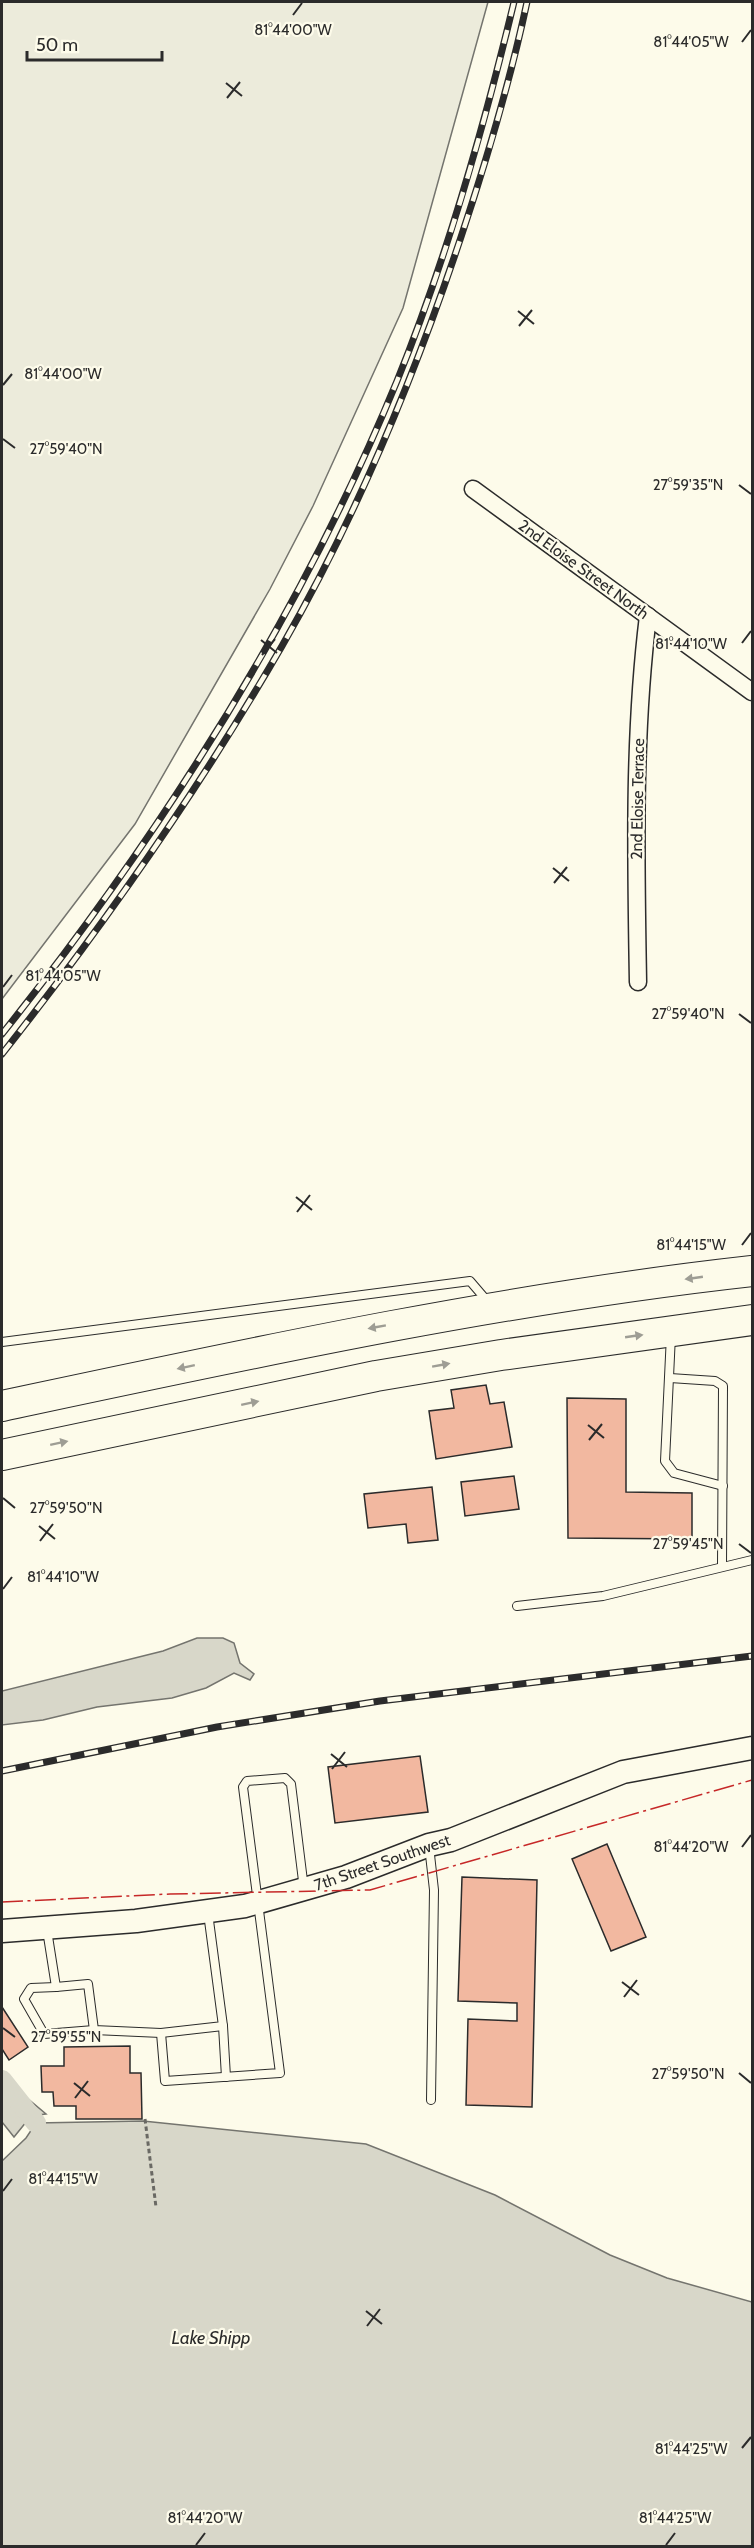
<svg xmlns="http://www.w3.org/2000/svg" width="754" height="2548" viewBox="0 0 754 2548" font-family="Cabin,sans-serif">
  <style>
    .green { fill: #ecebdb; stroke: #74746e; stroke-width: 1.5 }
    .water { fill: #d8d7c9; stroke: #74746e; stroke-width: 1.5 }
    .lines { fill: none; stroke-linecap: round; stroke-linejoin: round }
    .canal { stroke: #d8d7c9; stroke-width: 20 }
    .building { fill: #f2b8a0; stroke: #2b2b2b; stroke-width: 1.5 }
    .lane-casing { stroke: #2b2b2b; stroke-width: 10 }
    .street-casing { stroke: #2b2b2b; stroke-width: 19 }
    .secondary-casing { stroke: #2b2b2b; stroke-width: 25 }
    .highway-casing { stroke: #2b2b2b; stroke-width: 32 }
    .path { stroke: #6a6964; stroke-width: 3; stroke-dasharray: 4.5 3; stroke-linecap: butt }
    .lane { stroke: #fdfbea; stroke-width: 8 }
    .street { stroke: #fdfbea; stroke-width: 16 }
    .secondary { stroke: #fdfbea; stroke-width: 22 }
    .highway { stroke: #fdfbea; stroke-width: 30 }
    .rail-casing { stroke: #2b2b2b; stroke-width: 7 }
    .rail { stroke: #fdfbea; stroke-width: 4.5; stroke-dasharray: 14; stroke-linecap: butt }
    .power { stroke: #c62828; stroke-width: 1.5; stroke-dasharray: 21 4.5 3 4.5; stroke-linecap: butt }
    .oneway { fill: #9e9d94 }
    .ticks { fill: none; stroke: #2b2b2b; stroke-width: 2 }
    .labels { text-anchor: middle; stroke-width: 4.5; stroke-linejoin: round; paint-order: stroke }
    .street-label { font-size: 16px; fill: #2b2b2b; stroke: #fdfbea }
    .water-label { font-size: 18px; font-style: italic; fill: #2b2b2b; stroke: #fdfbea }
    .ticks-label { font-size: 15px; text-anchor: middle; fill: #2b2b2b; stroke: #fdfbea; stroke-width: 4.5; stroke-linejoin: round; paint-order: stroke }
  </style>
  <rect width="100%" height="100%" fill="#fdfbea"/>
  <!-- green -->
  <path class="green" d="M2,2H488L403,308L313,506L270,589L135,824L2,999Z"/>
  <!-- water -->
  <g class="water">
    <path d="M197,1638H223L234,1643L240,1663L254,1674L250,1680L234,1673L206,1688L172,1698L97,1707L43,1720L2,1725V1691L163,1651Z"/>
    <path d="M2,2077L46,2114L31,2116L14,2137L2,2122Z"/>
    <path d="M143,2121L366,2144L495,2195L610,2255L667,2278L752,2302V2546H2V2161L26,2138L36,2123Z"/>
  </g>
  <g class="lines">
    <!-- canal -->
    <path class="canal" d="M2,2080L36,2123"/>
  </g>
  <!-- building -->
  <g class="building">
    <path d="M486,1385L490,1404L504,1402L512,1447L436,1459L429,1411L454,1408L451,1390Z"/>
    <path d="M567,1398L626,1399V1492L692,1493V1539L568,1538Z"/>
    <path d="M514,1476L519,1509L465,1516L461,1482Z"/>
    <path d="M432,1487L438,1540L408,1543L406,1524L368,1528L364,1494Z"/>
    <path d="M420,1756L428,1812L335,1823L328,1767Z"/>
    <path d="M607,1844L646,1937L611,1951L572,1859Z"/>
    <path d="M462,1877L537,1880L532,2107L466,2105L468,2019L517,2021V2003L458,2001Z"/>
    <path d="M2,2007L28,2047L9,2060L2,2049Z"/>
    <path d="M130,2046V2073H141L142,2119H76V2106H54L53,2092H42L41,2066H64V2047Z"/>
  </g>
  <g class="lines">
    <defs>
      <g id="lane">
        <path d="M671,1335L665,1461L674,1473L723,1486"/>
        <path d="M2,1342L470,1281L488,1302"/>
        <path d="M670,1378L715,1381L723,1386L722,1566"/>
        <path d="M517,1606L603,1596L752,1560"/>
        <path d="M429,1846L434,1890L431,2100"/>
        <path d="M47,1930L56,1987L88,1984L94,2030L161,2033L223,2026L208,1913"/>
        <path d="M56,1987L31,1988L24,1999L44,2034L94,2030"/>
        <path d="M223,2026L226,2077"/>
        <path d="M161,2033L165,2081L280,2073L243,1787L247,1781L285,1778L291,1784L304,1889"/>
      </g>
      <g id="street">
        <path d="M473,489L752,692"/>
        <path d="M638,982C636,860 633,738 648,616"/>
      </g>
      <path id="secondary" d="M2,1931L136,1921L245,1906L346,1877L429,1845L451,1840L623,1772L752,1748"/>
      <g id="highway">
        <path d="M2,1406C251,1353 499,1299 752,1271"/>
        <path d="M2,1455L376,1376L501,1355L752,1320"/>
      </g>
    </defs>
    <!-- lane casing -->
    <use href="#lane" class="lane-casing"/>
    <!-- street casing -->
    <use href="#street" class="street-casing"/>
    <!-- secondary casing -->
    <use href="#secondary" class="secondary-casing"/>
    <!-- highway casing -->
    <use href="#highway" class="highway-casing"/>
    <!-- path -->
    <path class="path" d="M145,2119L156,2207"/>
    <!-- lane -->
    <use href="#lane" class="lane"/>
    <!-- street -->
    <use href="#street" class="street"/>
    <!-- secondary -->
    <use href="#secondary" class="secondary"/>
    <!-- highway -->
    <use href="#highway" class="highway"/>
    <defs>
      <g id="rail">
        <path d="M2,1034C160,836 300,617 397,381C447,258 483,131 514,2"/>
        <path d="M2,1054C104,925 200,788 282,646C356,517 414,378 461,237C487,159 510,82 527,2"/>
        <path d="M2,1771L217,1727L380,1701L752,1656"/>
      </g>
    </defs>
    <!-- rail casing -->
    <use href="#rail" class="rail-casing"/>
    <!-- rail -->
    <use href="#rail" class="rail"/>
    <!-- power -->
    <path class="power" d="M2,1902L170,1894L370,1890L752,1780"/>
  </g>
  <!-- one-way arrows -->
  <defs><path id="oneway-solid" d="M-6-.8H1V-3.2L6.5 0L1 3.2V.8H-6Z" transform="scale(1.5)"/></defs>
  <g class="oneway">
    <use href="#oneway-solid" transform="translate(694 1278) rotate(172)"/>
    <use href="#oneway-solid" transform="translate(377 1327) rotate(170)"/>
    <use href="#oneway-solid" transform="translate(634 1336) rotate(-8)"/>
    <use href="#oneway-solid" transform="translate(441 1365) rotate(-10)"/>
    <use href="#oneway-solid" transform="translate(186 1367) rotate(168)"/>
    <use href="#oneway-solid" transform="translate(250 1403) rotate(-12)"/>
    <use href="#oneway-solid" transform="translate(59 1443) rotate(-12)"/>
  </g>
  <!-- ticks -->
  <path class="ticks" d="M293,15L302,3M742,42L751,30M226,83L242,96M227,98L240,82M518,311L534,324M519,326L532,310M3,385L12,374M3,439L15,448M739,485L751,494M261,640L277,653M742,643L751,631M262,655L275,639M553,868L569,881M554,883L567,867M3,987L12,975M739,1014L751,1023M296,1197L312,1210M297,1212L310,1195M742,1245L751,1233M588,1425L604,1438M589,1440L602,1424M3,1498L15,1508M39,1526L55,1539M40,1541L53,1524M739,1544L751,1553M3,1589L12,1577M331,1754L347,1767M332,1769L345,1752M742,1847L751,1835M622,1982L639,1995M624,1997L637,1980M3,2028L15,2037M739,2073L751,2083M74,2083L90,2096M75,2098L88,2081M3,2191L12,2179M366,2311L382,2324M367,2326L380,2309M742,2448L751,2437M196,2545L205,2533M666,2545L675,2533"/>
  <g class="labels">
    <!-- street labels -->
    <g class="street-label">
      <text transform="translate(584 569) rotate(36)" y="6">2nd Eloise Street North</text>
      <text transform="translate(637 799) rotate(-89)" y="6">2nd Eloise Terrace</text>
      <text transform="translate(382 1862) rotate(-19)" y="6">7th Street Southwest</text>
    </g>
    <!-- water labels -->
    <g class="water-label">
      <text x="211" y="2344">Lake Shipp</text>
    </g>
  </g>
  <g class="ticks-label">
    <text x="293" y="35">81°44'00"W</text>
    <text x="691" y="47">81°44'05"W</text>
    <text x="63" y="379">81°44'00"W</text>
    <text x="66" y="454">27°59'40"N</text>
    <text x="688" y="490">27°59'35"N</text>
    <text x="691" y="649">81°44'10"W</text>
    <text x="63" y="981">81°44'05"W</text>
    <text x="688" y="1019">27°59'40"N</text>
    <text x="691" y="1250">81°44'15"W</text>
    <text x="66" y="1513">27°59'50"N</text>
    <text x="688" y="1549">27°59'45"N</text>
    <text x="63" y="1582">81°44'10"W</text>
    <text x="691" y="1852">81°44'20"W</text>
    <text x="66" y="2042">27°59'55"N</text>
    <text x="688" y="2079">27°59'50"N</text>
    <text x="63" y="2184">81°44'15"W</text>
    <text x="691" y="2454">81°44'25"W</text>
    <text x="205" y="2523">81°44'20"W</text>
    <text x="675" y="2523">81°44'25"W</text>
  </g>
  <!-- border -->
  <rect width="754" height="2548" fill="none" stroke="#2b2b2b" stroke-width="6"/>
  <!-- scale -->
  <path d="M27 51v9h135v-9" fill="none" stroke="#2b2b2b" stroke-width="3"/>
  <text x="36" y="51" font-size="18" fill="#2b2b2b" stroke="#fdfbea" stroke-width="4.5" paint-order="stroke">50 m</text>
</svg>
